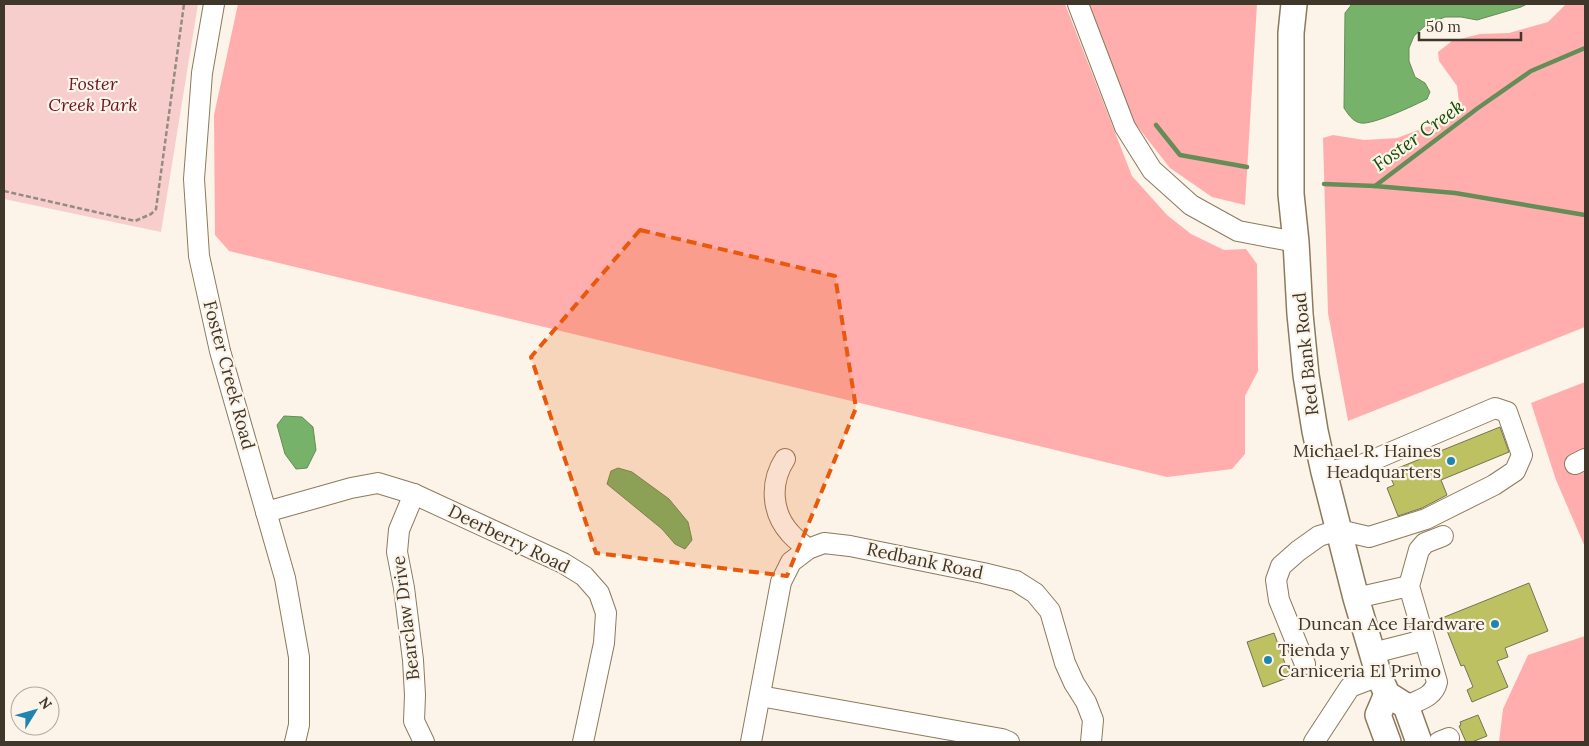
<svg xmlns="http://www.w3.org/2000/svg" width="1589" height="746" viewBox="0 0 1589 746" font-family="Lora,serif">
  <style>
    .green { fill: #f8cecd }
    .forest { fill: #ffaead }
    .water { fill: #76b26a; stroke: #658d57 }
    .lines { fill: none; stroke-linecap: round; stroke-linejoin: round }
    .stream { stroke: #658d57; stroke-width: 4.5 }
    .building { fill: #bec161; stroke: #727454 }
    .minor-casing { stroke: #8c7a5d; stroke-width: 22 }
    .major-casing { stroke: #8c7a5d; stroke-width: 28 }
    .path { stroke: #948c80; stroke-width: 2.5; stroke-dasharray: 5 2.5; stroke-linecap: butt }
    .minor { stroke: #fff; stroke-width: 20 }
    .major { stroke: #fff; stroke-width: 25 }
    .marked { fill: #e8590c; fill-opacity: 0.2; stroke: #e8590c; stroke-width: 4; stroke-dasharray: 10 6; stroke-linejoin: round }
    .poi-dot { fill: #1e85ae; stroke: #fcf4e8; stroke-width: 2 }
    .labels { text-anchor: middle; stroke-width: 4.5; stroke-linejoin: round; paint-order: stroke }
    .park-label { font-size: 18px; font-style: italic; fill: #6c151f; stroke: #fcf4e8 }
    .street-label { font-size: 18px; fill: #3e372a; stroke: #fcf4e8 }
    .poi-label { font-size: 18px; fill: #3e372a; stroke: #fcf4e8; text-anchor: end }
    .water-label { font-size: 19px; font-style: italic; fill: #134f03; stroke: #fcf4e8 }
  </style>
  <rect width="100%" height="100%" fill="#fcf4e8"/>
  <!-- green -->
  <path class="green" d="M4,4H198L161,232L4,199Z"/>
  <!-- forest -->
  <g class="forest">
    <path d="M238,4H1065L1132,176L1167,215L1191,234L1224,250L1246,249L1257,264L1258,371L1245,396V454L1232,469L1167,477L229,251L215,235L214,115Z"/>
    <path d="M1087,4H1257L1245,205L1212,197L1170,168L1130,117Z"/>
    <path d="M1566,4H1585V327L1348,421L1328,313L1323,138L1333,135L1364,140L1397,138L1445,120L1459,102L1457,86L1439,61L1438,52L1452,41L1480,34L1509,33L1548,22Z"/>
    <path d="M1585,382V547L1556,480L1531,403Z"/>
    <path d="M1585,636V742H1499L1503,709L1528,655Z"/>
  </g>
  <!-- water -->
  <g class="water">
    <path d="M1352,4H1527L1521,7L1477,20L1461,17H1445L1426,25L1414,36L1409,48V61L1415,77L1425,83L1430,92L1427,99C1415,105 1373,125 1361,123C1353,122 1348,114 1344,108L1345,13Z"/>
    <path d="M284,416L302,417L313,427L316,450L307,468L296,469L285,454L277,425Z"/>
    <path d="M618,468L632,472L669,499L688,522L692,540L685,549L675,544L662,529L607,484L611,471Z"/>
  </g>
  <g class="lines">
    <!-- stream -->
    <g class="stream">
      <path d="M1156,125L1180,155L1247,167"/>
      <path d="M1324,184L1375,186L1455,193L1585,215"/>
      <path d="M1375,186L1478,108L1531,71L1585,48"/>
    </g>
  </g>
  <!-- building -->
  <g class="building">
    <path d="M1500,427L1509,452L1441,480L1447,495L1422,508L1398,516L1387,488L1394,485L1388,472Z"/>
    <path d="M1529,583L1548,631L1505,648L1508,657L1497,661L1508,687L1472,702L1467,690L1473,687L1464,665L1461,666L1442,618Z"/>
    <path d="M1274,633L1290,677L1263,687L1247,642Z"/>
    <path d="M1478,715L1487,736L1472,742H1466L1459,726L1461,725L1460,722Z"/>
  </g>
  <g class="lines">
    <defs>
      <g id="minor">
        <path d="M214,4L202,73L194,179L199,256L220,351L285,578L299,657V725L295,742"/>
        <path d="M1078,4L1125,127L1152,170L1191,205L1238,231L1296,242"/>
        <path d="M785,459C770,482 771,512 790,533C795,539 802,544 808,549"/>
        <path d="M1575,464L1585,459"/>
        <path d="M414,494L399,530L397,552L404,588L413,660L415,695L414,721L424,742"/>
        <path d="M266,512L351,488L378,483L414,494L563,563L584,576L599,593L606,613L604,643L583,742"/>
        <path d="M1356,598L1409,586"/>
        <path d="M1373,653L1424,640"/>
        <path d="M1305,664L1279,600L1276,580L1281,566L1298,551L1319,536L1339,530L1369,537L1426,519L1494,485L1515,471L1522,455L1507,412L1495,408L1359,466L1324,472"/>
        <path d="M760,696L1002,739L1009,742"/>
        <path d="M1406,706C1419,700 1434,697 1437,682L1409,586L1419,550L1425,543L1443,536"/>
        <path d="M751,742L781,582L791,562L808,549L824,543L850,546L983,573L1016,581L1035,593L1050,611L1065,663L1074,683L1086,702L1093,720L1091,742"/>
        <path d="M1314,742L1350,687L1379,676"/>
        <path d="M1439,742L1449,738"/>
      </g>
      <g id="major">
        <path d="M1294,4L1291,33V194L1296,242L1300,314L1306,375L1315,431L1324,472L1356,598L1379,676L1387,694L1406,706L1419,742"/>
        <path d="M1387,694L1378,715L1388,742"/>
      </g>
    </defs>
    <!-- minor casing -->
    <use href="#minor" class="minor-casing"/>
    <!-- major casing -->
    <use href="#major" class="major-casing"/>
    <!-- path -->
    <path class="path" d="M4,191L135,221L151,214L156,209L184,4"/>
    <!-- minor -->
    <use href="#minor" class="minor"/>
    <!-- major -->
    <use href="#major" class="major"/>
  </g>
  <!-- marked area -->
  <path class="marked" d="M640,230L835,276L856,408L787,576L596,553L531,357Z"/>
  <!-- markers -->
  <g class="poi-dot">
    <circle cx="1451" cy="461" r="5"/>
    <circle cx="1495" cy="624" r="5"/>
    <circle cx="1268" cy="660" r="5"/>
  </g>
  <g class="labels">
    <!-- park labels -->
    <g class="park-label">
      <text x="93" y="90">Foster<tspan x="93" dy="21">Creek Park</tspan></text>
    </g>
    <!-- street labels -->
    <g class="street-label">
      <text transform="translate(1306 354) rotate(-96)" y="6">Red Bank Road</text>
      <text transform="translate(229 375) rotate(75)" y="6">Foster Creek Road</text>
      <text transform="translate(509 539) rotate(26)" y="6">Deerberry Road</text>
      <text transform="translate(925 561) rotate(12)" y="6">Redbank Road</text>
      <text transform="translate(406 618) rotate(-97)" y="6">Bearclaw Drive</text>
    </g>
    <!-- poi labels -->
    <g class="poi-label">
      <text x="1441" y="457">Michael R. Haines<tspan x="1441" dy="21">Headquarters</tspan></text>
      <text x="1485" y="630">Duncan Ace Hardware</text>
      <text x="1278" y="656" text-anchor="start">Tienda y<tspan x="1278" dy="21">Carniceria El Primo</tspan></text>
    </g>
    <!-- water labels -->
    <g class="water-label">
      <text transform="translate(1418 135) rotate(-36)" y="7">Foster Creek</text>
    </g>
  </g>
  <!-- border -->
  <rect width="1589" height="746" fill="none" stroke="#3e372a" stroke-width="10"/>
  <!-- north arrow -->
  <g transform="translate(35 711) rotate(53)"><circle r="24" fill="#fcf4e8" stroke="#b0a89c"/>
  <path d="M0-4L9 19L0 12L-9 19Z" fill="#1e85ae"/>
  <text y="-8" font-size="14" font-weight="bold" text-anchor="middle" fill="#3e372a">N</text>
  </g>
  <!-- scale -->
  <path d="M1419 32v8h102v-8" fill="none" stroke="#3e372a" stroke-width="2.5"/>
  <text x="1426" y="32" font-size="15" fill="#3e372a" stroke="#fcf4e8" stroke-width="4" paint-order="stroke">50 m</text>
</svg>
